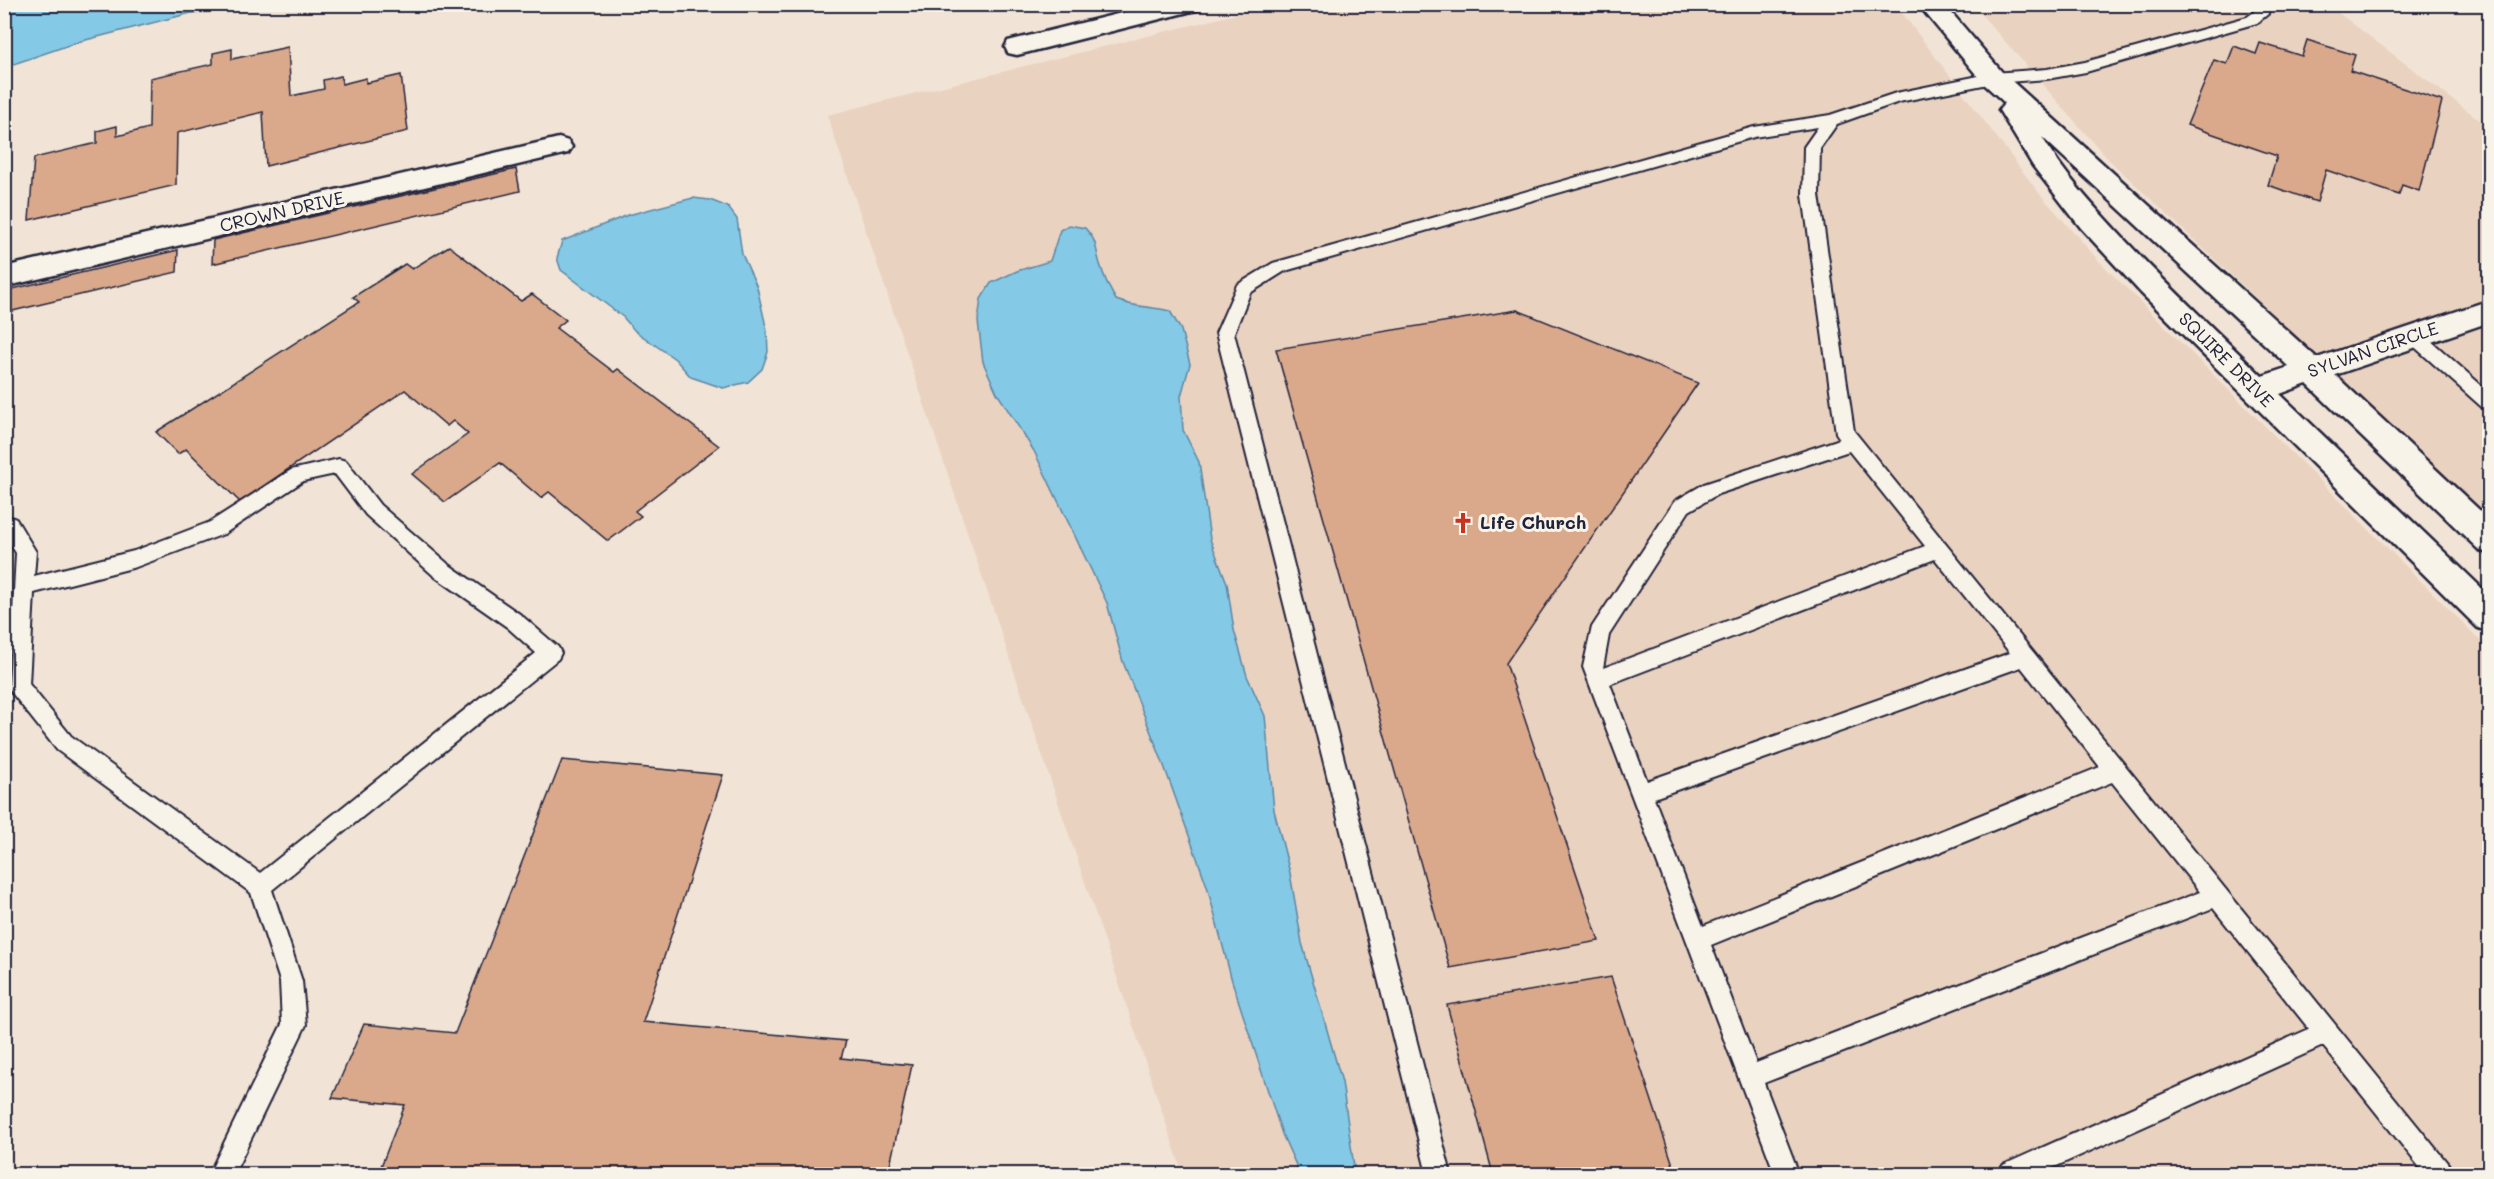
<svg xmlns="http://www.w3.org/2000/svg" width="2494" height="1179" viewBox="0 0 2494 1179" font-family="Mali,sans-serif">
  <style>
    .built { fill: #ead2c0 }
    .water { fill: #84c9e6; stroke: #5d86a2; stroke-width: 1.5 }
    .building { fill: #daa98c; stroke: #22223b; stroke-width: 1.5 }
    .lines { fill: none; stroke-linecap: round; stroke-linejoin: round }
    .service-casing { stroke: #22223b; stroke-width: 4 }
    .minor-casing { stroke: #22223b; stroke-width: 5 }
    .service { fill: #f7f3e8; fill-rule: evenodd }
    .minor { fill: #f7f3e8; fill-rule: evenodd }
    .labels { text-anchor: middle; stroke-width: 6; stroke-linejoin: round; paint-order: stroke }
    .street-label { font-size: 18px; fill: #22223b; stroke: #f7f3e8 }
    .poi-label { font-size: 18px; font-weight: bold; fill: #22223b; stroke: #f7f3e8; text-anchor: start }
  </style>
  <rect width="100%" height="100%" fill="#f1e4d6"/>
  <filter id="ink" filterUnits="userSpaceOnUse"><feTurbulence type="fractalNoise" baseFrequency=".0167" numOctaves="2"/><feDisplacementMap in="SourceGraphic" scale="12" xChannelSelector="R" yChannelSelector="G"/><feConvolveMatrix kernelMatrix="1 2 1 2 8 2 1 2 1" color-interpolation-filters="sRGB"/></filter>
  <g filter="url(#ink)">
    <!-- built -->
    <g class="built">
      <path d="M1273,5H1896L2039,193L2098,260L2489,649V1174H1183L827,115Z"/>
      <path d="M1973,5H2328L2489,127V518L2106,157Z"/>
    </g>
    <!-- water -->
    <g class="water">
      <path d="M4,5L5,4L260,5L243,9L191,13L78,42L5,67Z"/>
      <path d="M693,198L710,200L728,207L737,219L742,254L757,287L767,331L768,352L762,369L748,382L723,388L691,377L675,359L635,331L623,317L561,270L557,258L562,241L628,215Z"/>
      <path d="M1069,225L1085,228C1099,244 1094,245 1100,264C1104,277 1109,288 1116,300C1136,308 1150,306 1170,311L1181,330L1190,364L1181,396L1183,430L1199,462L1210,539L1227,583L1234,630L1247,676L1265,716L1274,810L1290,873L1302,943L1342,1082L1355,1174H1300L1282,1134L1232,981L1207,886L1163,763L1123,662L1107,603L1034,451L997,393L983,362L978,321L981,299L991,283L1017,271L1050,261L1060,230Z"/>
    </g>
    <!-- building -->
    <g class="building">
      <path d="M2307,40L2355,55L2350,71L2442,101L2419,191L2402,185L2399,195L2326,170L2317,202L2268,185L2277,156L2187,125L2214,60L2227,64L2234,46L2256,54L2260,43L2302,56Z"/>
      <path d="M288,47L291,96L324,89L323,80L341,76L342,84L366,78V83L401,75L408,131L266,166L263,112L177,133L176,185L29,220L34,158L97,143V131L117,126V136L149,128L150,78L213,64V53L232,49V59Z"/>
      <path d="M516,169L520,191L212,264L213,240Z"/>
      <path d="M449,246L521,301L532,294L566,320L556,328L614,372L618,369L719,446L635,511L641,516L608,541L549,492L541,498L500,463L445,502L412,474L468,434L453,421L447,426L405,390L240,502L186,449L178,454L156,432L359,302L353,297L405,264L412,269Z"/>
      <path d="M178,250L177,272L4,313V291Z"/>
      <path d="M1517,310L1698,383L1506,663L1599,941L1450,968L1276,349Z"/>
      <path d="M562,760L723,775L643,1022L846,1041L841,1058L912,1065L888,1174H378L405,1105L332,1098L364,1024L455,1033Z"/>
      <path d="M1611,977L1676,1174H1493L1447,1005Z"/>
    </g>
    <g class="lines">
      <defs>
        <g id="service">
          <path d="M2255,4H2269L2268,14L2257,23L2086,72L2047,79L1993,83L1899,102L1837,124L1820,148L1819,195L1854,431L2449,1165L2452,1174H2425L2323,1046L2039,1174H2000L2003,1165L2309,1029L2213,908L1764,1083L1799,1174H1775L1583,667L1592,627L1675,501L1704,484L1840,439L1836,433L1803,195L1804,147L1818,127L1754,137L1285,271L1250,293L1234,333L1451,1174H1427L1216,333L1237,285L1273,263L1754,127L1830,115L1896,93L1993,73L2047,69L2085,62L2247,17L2254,12ZM1849,451L1925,546L1603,668L1609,635L1689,511L1718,494ZM1935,559L2010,653L1647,781L1610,684ZM2021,667L2100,767L1703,926L1654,798ZM2112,782L2200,892L1756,1063L1711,945Z"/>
          <path d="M2414,330L2420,331L2490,393V411L2484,409L2408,341L2405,336L2408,331Z"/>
          <path d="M339,459L346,461L380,505L448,564L521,615L558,647L561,653L558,659L272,890L302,981L306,1025L234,1174H209L282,1024L280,981L251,893L57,750L12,693L9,687L16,553L4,534V514L16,519L36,552L34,576L134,551L210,522L291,470ZM335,474L366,515L434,576L507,627L536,653L260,873L71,736L29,684L34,593L136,567L224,534L303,481Z"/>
        </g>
        <g id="minor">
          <path d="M1158,4H1203L1200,9L1017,55L1008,53L1005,47L1008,41Z"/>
          <path d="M1918,4H1944L2002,72L2317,358L2490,300V322L2335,375L2490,520V554L2479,550L2307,384L2280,394L2490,596V632L2478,628L2141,293L2081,228L2033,166L1999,110L2005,103L1984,84ZM2042,137L2289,367L2262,376C2215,330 2167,285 2122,237C2093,206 2063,173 2042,137Z"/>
          <path d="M559,138L568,141L572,147L568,153L4,287V267Z"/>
        </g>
      </defs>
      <!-- service casing -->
      <use href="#service" class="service-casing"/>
      <!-- minor casing -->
      <use href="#minor" class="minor-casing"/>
      <!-- service -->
      <use href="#service" class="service"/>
      <!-- minor -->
      <use href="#minor" class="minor"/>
    </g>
  </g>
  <!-- icons -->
  <defs>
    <symbol id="church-bare" viewBox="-9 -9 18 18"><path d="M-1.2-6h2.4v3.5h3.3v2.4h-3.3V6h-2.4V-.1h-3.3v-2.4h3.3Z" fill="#c8321e" stroke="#f7f3e8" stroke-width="2.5" paint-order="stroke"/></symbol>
  </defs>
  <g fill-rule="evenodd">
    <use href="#church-bare" x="1448" y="508" width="30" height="30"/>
  </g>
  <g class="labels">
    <!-- street labels -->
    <g class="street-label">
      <text transform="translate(282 212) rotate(-13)" y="6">CROWN DRIVE</text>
      <text transform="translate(2373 350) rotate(-19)" y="6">SYLVAN CIRCLE</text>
      <text transform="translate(2226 360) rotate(45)" y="6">SQUIRE DRIVE</text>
    </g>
    <!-- poi labels -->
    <g class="poi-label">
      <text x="1480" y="529">Life Church</text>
    </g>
  </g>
  <!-- margin -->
  <rect width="2494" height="1179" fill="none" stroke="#f7f3e8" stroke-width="24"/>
  <rect x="12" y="12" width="2470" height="1155" fill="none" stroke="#22223b" stroke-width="2" filter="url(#ink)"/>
</svg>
